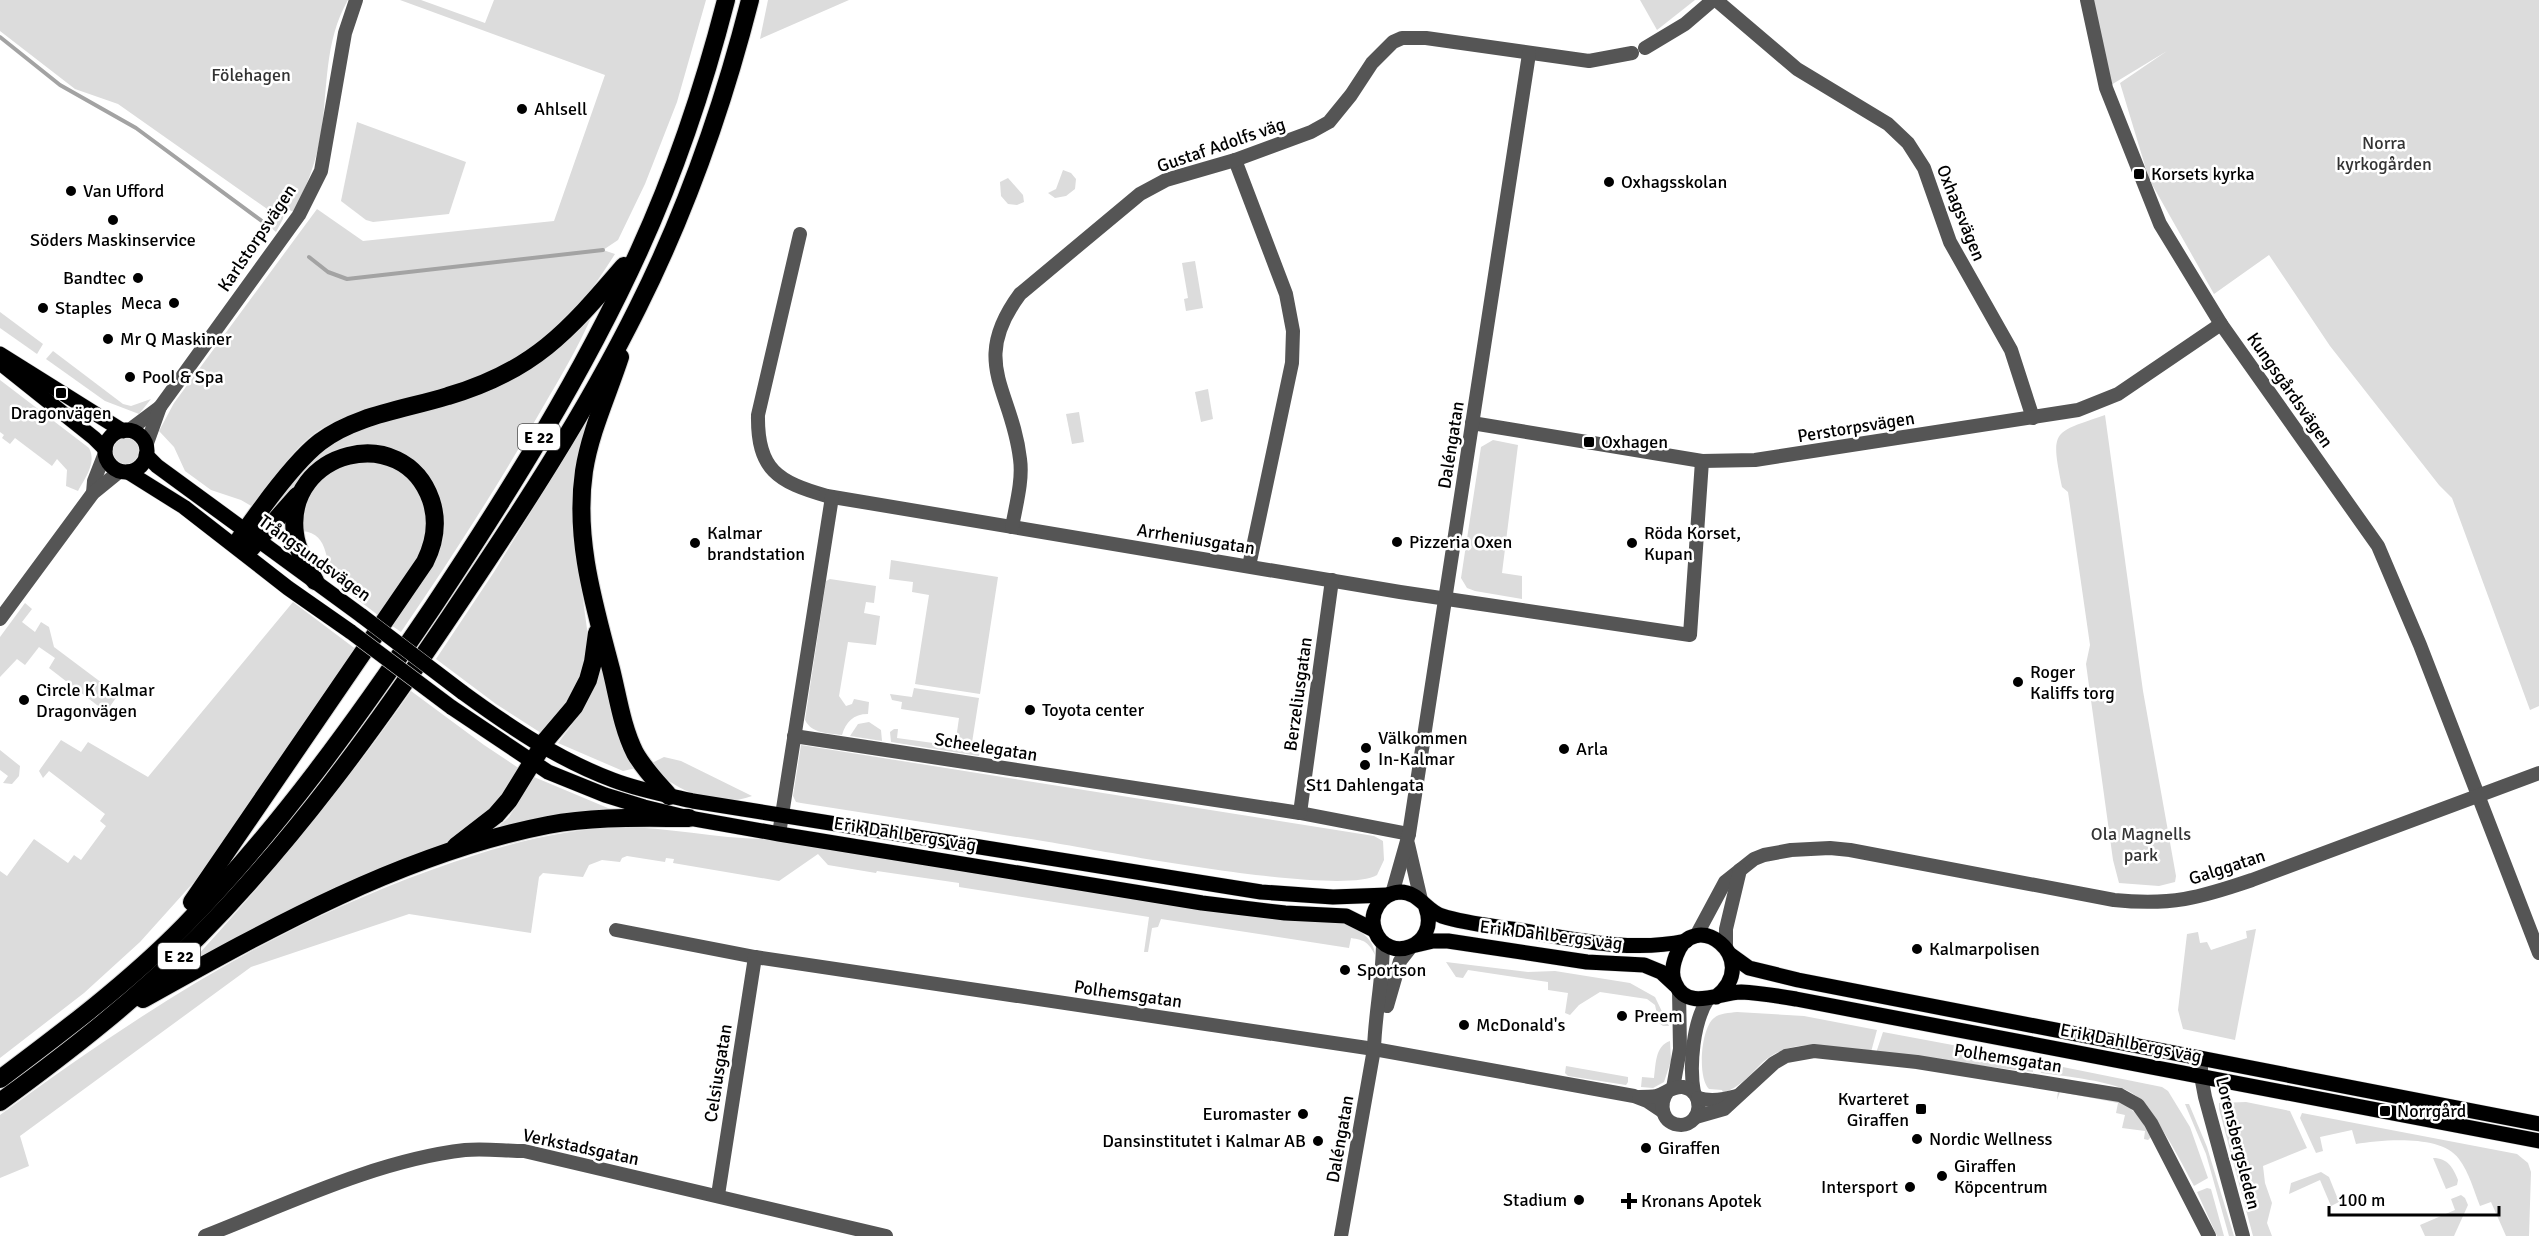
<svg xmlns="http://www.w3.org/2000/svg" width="2539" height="1236" viewBox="0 0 2539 1236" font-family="Signika,sans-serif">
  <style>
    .green { fill: #dcdcdc }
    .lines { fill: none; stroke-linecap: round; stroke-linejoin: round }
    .stream { stroke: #a3a3a3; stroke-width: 4 }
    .major-casing { stroke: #dbdbdb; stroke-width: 16 }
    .highway-casing { stroke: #dbdbdb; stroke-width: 20 }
    .minor { stroke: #555; stroke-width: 14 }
    .major { stroke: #000; stroke-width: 15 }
    .highway { stroke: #000; stroke-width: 18 }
    .major-bridge-casing { stroke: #dbdbdb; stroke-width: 16; stroke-linecap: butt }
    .major-bridge { stroke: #000; stroke-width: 15 }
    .poi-dot { fill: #000; stroke: #fff; stroke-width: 2 }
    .labels { text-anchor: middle; stroke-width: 5; stroke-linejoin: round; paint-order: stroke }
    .shield { fill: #fff; stroke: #4c4c4c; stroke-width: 1.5 }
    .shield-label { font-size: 16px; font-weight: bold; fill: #000 }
    .park-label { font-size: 18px; fill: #333; stroke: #fff }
    .poi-label { font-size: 18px; fill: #000; stroke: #fff; text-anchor: start }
    .street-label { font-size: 18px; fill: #000; stroke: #fff }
  </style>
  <rect width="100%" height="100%" fill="#fff"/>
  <!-- green -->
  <g class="green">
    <path d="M0,0H348C324,41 328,89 321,134C316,162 307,187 293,212L285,207L283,219L276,232L270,227L276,218L270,211L118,104L75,89L0,31Z"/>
    <path d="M400,0H421L485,23L494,0H706L677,102L645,184L618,240L603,250L615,254C596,284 574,316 546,339C508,369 462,384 417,397C387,405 353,411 326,426C294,444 274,479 253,507L241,500L211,490L185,471L174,447L159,431L174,403L317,209L363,241L554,221L605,75Z"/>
    <path d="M768,0H849L760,39Z"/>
    <path d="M1640,0H1695L1657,30Z"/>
    <path d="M2087,0H2539V706L2530,710L2452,498L2439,485L2330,346L2269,255L2214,294L2149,179L2120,83L2167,51L2106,88Z"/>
    <path d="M357,122L466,162L449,214L373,222L366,220L341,201Z"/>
    <path d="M1063,170L1071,173L1076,179L1075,189L1066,196L1055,198L1048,193L1056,189Z"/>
    <path d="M1008,178L1023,195L1024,202L1017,205L1008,204L1001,196L1000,182Z"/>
    <path d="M1195,261L1203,308L1186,311L1184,299L1188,298L1182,263Z"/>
    <path d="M0,312L43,344L37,354L0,328Z"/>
    <path d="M591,318C577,349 560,378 543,407C499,484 451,559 401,632L391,625C407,602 435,570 442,544C458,482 393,423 333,451C305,464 287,497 269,521L265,518C283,494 300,466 324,448C347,430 380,423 408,414C489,390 530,380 591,318Z"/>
    <path d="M53,351L123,404L131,406L151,399L139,414L105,401L46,359Z"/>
    <path d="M0,380L89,448C97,463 85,478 78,491L66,486L67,470L57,459L52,466L15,438L10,444L2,438L4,435L0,432Z"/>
    <path d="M1208,389L1213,419L1201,422L1195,392Z"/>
    <path d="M595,408L577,555L587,629V651L583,673L574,694L541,733L496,704L436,659L494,572Z"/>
    <path d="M1079,412L1084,442L1072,444L1066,414Z"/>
    <path d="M2105,415L2143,691L2176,876L2175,882L2159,886L2119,883L2113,860L2086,664L2090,645L2068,492L2062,487C2050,429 2053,433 2105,415Z"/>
    <circle cx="126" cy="451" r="13"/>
    <path d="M1493,440L1518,445L1502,573L1522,576V599L1475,591L1467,588L1461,578L1481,447Z"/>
    <path d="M362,461C369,462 378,462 385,464C418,475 436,517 423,549C413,572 394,595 380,617C366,605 349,595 337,582C323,567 332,533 302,531C307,486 319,473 362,461Z"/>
    <path d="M891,560L998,577L980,694L915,684L929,595L912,592L913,582L889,579Z"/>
    <path d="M830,579L876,586L874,603L866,602L864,613L880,616L876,645L848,642L839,696L846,706L852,704L854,699L869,702L868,714C853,714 846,722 842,735C828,733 812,734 805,720L826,581Z"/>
    <path d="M293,602L357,650L202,873L140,942L84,993L0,1058V871L7,876L34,839L68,863L74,855L81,860L106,826L100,821L105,814L49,771L43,778L39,771L41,768L61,740L81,752L88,742L148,777Z"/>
    <path d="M25,603L32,609L22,622L35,632L41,622L49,627L54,647L118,695L106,712L49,668L55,658L39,647L25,665L17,659L0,677V637Z"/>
    <path d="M602,666L636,768L623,771L558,743C577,719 594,696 602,666Z"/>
    <path d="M914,688L979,698L971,749L980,751L979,756L891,742L890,732L894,729H898L897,738L955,746L959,718L901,709L902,702L892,700L890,694L912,697Z"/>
    <path d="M411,691L484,745L520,769L498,804L464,832L437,848L186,968C267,880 343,789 411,691Z"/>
    <path d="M869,722L881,730L882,741L850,736L858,724Z"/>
    <path d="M801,745L1374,836L1383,841L1384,860L1377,875C1340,897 1103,851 1049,842C966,829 884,816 801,803L796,802L793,796Z"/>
    <path d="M0,750L20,766L19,776L12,784L3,783L8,776L0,770Z"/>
    <path d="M664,757L681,761L752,796C715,810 676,790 648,765Z"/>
    <path d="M534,777L615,811L496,829L509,817Z"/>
    <path d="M619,827C669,827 718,839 767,839L1340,922C1356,927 1374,937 1375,955C1369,943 1365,940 1351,938L1349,948L1161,919L1158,927L1152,928L1148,952H1144L1149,917L959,887V883L877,871L876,873L828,865L818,854L779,881L673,863L674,859L666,858L665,862L627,856L622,858L620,862L602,860L589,865L583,877L543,873L539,877L531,933L409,914L251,967L20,1136L29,1166L0,1178V1115C140,1013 269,928 434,869C495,847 554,830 619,827Z"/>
    <path d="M2256,929L2235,1040L2183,1029L2178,1010L2187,934L2198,932L2200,943L2207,942L2211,950L2247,938L2246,931Z"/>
    <path d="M1446,962L1528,972L1555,971L1630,983L1655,997L1669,1026H1663L1659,1023L1655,1005L1647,999L1600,992L1579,1005L1570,1015L1565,1013L1568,993L1548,990V982L1468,970L1463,978L1456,977Z"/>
    <path d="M1737,1012L1804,1016L1877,1030L1871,1052C1834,1048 1794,1035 1763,1062C1750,1075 1740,1087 1723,1093L1722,1090L1709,1089C1697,1077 1701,1028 1714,1018C1720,1013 1729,1013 1737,1012Z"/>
    <path d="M1883,1032L2033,1060V1072L1876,1053Z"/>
    <path d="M1670,1041L1671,1061L1664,1082L1653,1088L1641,1087L1642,1077L1654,1078C1656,1064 1655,1046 1670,1041Z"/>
    <path d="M2043,1063L2162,1087L2168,1091L2190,1127L2208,1178L2194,1186C2182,1163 2152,1105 2132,1093C2113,1081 2064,1076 2041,1073L2039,1067Z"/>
    <path d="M1566,1066L1628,1077V1082L1626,1085L1568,1076L1565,1073Z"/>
    <path d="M2058,1090C2104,1098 2128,1090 2151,1137L2148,1140L2144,1139L2145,1131L2122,1128L2125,1115L2116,1113L2118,1103L2060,1092L2057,1100Z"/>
    <path d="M2246,1102L2290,1111L2307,1148L2263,1166L2265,1183L2272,1203L2267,1223L2272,1236H2253L2219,1109V1103Z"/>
    <path d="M2185,1104H2189L2207,1147L2234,1236H2229L2206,1154Z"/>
    <path d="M2302,1113L2517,1154L2528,1163L2531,1172L2529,1236H2506L2491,1202L2480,1206C2474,1191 2469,1172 2459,1159C2441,1134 2382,1140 2356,1144L2352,1130L2320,1137L2323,1151L2316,1153L2300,1118Z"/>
    <path d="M2433,1158C2448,1158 2453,1168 2458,1180L2457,1185L2446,1189Z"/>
    <path d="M2321,1172L2329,1177L2339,1202L2331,1206L2320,1180L2289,1194L2291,1183Z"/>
    <path d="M2207,1188L2211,1189L2224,1236H2217L2197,1192Z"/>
    <path d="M2461,1195L2465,1198L2468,1205L2454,1236H2425L2420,1225L2455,1210L2451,1199Z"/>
  </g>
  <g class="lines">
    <!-- stream -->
    <g class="stream">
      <path d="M0,37L60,85L136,128L270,227"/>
      <path d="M309,257L328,272L347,279L603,250"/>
    </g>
    <defs>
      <g id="major">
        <path d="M0,354L123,431"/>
        <path d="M0,363L94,438L105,449"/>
        <circle cx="126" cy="451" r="21"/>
        <path d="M146,455L157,466L362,616"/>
        <path d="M128,472L184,507L288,588L351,632"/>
        <path d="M462,692C510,727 557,759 613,780C639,790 666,795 693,801L1261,892L1333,897L1388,895"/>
        <path d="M451,707L548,772L605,795L644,807L689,818L779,834L1202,903L1285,913L1346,916L1374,930"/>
        <path d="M1426,908C1440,946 1388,965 1375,931C1368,913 1381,893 1400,892C1419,892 1426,911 1442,916C1467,924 1494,926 1519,930C1574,939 1629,953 1686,941"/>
        <path d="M1416,945L1433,941H1448L1587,962L1644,965L1661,972L1675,985"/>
        <path d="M1731,955L1749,968L1798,980L2539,1124"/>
        <path d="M1716,997C1764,959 1693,905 1676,956C1673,964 1671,975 1675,983C1687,1012 1720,992 1741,992C1759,993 1778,996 1796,999L2539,1141"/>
      </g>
      <g id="highway">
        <path d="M620,357C608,394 590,432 584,471C574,539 594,604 611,669C618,697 622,727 635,753C644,769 657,782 669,796"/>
        <path d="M239,540C259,511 294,462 320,442C355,415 407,409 448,396C534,371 568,331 624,266"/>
        <path d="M251,548L297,496"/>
        <path d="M456,846L496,815L509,800L546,740L574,707L588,680L593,662L597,633"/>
        <path d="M192,902L425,562C435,542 438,521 431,500C403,420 284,451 295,534C297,551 307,566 315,581"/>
        <path d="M143,999C270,928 404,853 548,825C595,816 642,818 689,818"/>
        <path d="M0,1079C64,1031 128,983 184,926C278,830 358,718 433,607C508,494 583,374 639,251C676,170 704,86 726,0"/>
        <path d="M0,1102C70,1051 138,998 199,936C294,840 375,728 451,615C518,516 585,414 638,307C687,209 723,106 750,0"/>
      </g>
    </defs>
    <!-- major casing -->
    <use href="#major" class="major-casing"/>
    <!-- highway casing -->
    <use href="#highway" class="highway-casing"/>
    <!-- minor -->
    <g class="minor">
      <path d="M1716,0L1797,69L1888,124L1908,143L1924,168L1950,242L2011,350L2033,418"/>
      <path d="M2087,0L2106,88L2160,224L2221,324L2378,546L2420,645L2539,953"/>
      <path d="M1645,48L1685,24L1713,0"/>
      <path d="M1235,160L1286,294L1293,331L1292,363L1249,566"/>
      <path d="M800,234L758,415C757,470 778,482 827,496L1400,592L1690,635L1702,461"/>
      <path d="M1472,423L1702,461L1755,460L2078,410L2118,394L2221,324"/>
      <path d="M128,431L160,407L299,215L321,171L345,33L356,0"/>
      <path d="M146,446L160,407"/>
      <path d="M93,493L94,481L105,453"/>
      <path d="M1012,527C1016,505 1023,480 1020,459C1012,389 969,363 1020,294L1140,194L1166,180L1235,160L1311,132L1329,122L1351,95L1372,63L1393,42L1402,38H1426L1589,61L1632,53"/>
      <path d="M0,619L93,493L120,471"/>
      <path d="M794,736L1300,813L1409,834"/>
      <path d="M1300,813L1332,580"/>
      <path d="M779,834L832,497"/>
      <path d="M1408,844L1421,900"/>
      <path d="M1392,894L1409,834L1529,54"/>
      <path d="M616,930L755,957L1374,1049L1634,1096L1647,1101L1662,1111"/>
      <path d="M1696,936L1725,882L1754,859L1764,855L1791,850L1830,848L1850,850L2114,900C2171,906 2199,898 2252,880L2539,773"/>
      <path d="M1726,946V929L1740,870"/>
      <path d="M1387,1006L1400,961L1411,947"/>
      <path d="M2201,1058V1076L2205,1097L2243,1236"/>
      <path d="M1673,1088L1680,1049L1679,990"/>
      <path d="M1694,1093C1689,1066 1693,1022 1708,999"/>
      <path d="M1639,1097C1645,1097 1651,1097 1657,1096C1666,1093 1673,1086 1683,1087C1705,1091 1703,1124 1681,1125C1662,1125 1658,1104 1668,1091"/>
      <path d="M1698,1098C1711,1102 1723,1100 1737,1096"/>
      <path d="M1696,1117L1724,1109L1774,1063L1786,1056L1814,1051L1917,1062L2120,1095L2138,1105L2151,1123L2209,1236"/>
      <path d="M718,1195L755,957"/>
      <path d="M205,1236C287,1204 377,1160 465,1150C484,1148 505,1151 524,1151L886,1236"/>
      <path d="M1341,1236L1374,1049C1375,1013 1383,979 1383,942"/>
    </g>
    <!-- major -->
    <use href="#major" class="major"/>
    <!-- highway -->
    <use href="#highway" class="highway"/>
    <defs>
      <g id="major-bridge">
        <path d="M362,616L462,692"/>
        <path d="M351,632L451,707"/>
      </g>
    </defs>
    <!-- major-bridge casing -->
    <use href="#major-bridge" class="major-bridge-casing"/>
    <!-- major-bridge -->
    <use href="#major-bridge" class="major-bridge"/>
  </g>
  <!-- markers -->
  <g class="poi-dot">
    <circle cx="522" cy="109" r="6"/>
    <rect x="2133" y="168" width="12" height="12" rx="3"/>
    <circle cx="1609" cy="182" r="6"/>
    <circle cx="71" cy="191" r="6"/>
    <circle cx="113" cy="220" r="6"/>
    <circle cx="138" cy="278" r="6"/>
    <circle cx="174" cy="303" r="6"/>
    <circle cx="43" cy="308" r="6"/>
    <circle cx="108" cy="339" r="6"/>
    <circle cx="130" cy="377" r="6"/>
    <rect x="55" y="387" width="12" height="12" rx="3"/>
    <rect x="1583" y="436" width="12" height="12" rx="3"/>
    <circle cx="1397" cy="542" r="6"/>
    <circle cx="695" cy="543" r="6"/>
    <circle cx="1632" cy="543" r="6"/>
    <circle cx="2018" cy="682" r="6"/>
    <circle cx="24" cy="700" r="6"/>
    <circle cx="1030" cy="710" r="6"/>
    <circle cx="1366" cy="748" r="6"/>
    <circle cx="1564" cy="749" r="6"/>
    <circle cx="1365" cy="765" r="6"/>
    <circle cx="1917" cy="949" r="6"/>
    <circle cx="1345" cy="970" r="6"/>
    <circle cx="1622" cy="1016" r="6"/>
    <circle cx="1464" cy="1025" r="6"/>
    <rect x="1915" y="1103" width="12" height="12" rx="3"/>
    <rect x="2379" y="1105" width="12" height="12" rx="3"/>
    <circle cx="1303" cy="1114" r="6"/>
    <circle cx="1917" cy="1139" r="6"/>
    <circle cx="1318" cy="1141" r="6"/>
    <circle cx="1646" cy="1148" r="6"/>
    <circle cx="1942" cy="1176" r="6"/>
    <circle cx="1910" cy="1187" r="6"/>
    <circle cx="1579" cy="1200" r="6"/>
    <path d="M1626 1192h6v6h6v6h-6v6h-6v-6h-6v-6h6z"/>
  </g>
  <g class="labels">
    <!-- shield labels -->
    <g class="shield">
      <rect x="518" y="424" width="42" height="26" rx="4.5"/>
      <rect x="158" y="943" width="42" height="26" rx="4.5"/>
    </g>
    <g class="shield-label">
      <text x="539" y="443">E 22</text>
      <text x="179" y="962">E 22</text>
    </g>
    <!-- park labels -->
    <g class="park-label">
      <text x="251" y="81">Fölehagen</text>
      <text x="2384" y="149">Norra<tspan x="2384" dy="21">kyrkogården</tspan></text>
      <text x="2141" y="840">Ola Magnells<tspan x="2141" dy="21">park</tspan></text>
    </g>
    <!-- poi labels -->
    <g class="poi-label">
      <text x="534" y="115">Ahlsell</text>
      <text x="2151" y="180">Korsets kyrka</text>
      <text x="1621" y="188">Oxhagsskolan</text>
      <text x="83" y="197">Van Ufford</text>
      <text x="113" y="246" text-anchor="middle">Söders Maskinservice</text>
      <text x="126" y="284" text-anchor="end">Bandtec</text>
      <text x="162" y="309" text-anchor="end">Meca</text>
      <text x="55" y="314">Staples</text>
      <text x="120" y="345">Mr Q Maskiner</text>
      <text x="142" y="383">Pool &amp; Spa</text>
      <text x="61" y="419" text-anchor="middle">Dragonvägen</text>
      <text x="1601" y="448">Oxhagen</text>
      <text x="707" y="539">Kalmar<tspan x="707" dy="21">brandstation</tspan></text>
      <text x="1644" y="539">Röda Korset,<tspan x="1644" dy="21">Kupan</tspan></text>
      <text x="1409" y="548">Pizzeria Oxen</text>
      <text x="2030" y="678">Roger<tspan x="2030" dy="21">Kaliffs torg</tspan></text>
      <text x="36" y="696">Circle K Kalmar<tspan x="36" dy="21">Dragonvägen</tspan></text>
      <text x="1042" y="716">Toyota center</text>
      <text x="1378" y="744">Välkommen<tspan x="1378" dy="21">In-Kalmar</tspan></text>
      <text x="1576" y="755">Arla</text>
      <text x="1365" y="791" text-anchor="middle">St1 Dahlengata</text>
      <text x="1929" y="955">Kalmarpolisen</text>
      <text x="1357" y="976">Sportson</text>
      <text x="1634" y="1022">Preem</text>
      <text x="1476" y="1031">McDonald's</text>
      <text x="1909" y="1105" text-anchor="end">Kvarteret<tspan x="1909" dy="21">Giraffen</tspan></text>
      <text x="2397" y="1117">Norrgård</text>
      <text x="1291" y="1120" text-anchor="end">Euromaster</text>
      <text x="1929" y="1145">Nordic Wellness</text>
      <text x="1306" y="1147" text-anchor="end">Dansinstitutet i Kalmar AB</text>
      <text x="1658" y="1154">Giraffen</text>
      <text x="1954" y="1172">Giraffen<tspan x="1954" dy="21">Köpcentrum</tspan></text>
      <text x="1898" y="1193" text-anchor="end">Intersport</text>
      <text x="1567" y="1206" text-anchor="end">Stadium</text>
      <text x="1641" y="1207">Kronans Apotek</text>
    </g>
    <!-- street labels -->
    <g class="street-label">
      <text transform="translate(1221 145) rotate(-19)" y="6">Gustaf Adolfs väg</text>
      <text transform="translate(1961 213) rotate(68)" y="6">Oxhagsvägen</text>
      <text transform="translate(257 238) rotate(-56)" y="6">Karlstorpsvägen</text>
      <text transform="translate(2290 390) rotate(55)" y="6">Kungsgårdsvägen</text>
      <text transform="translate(1856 427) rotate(-9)" y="6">Perstorpsvägen</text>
      <text transform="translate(1451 445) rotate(-81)" y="6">Daléngatan</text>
      <text transform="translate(1196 539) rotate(9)" y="6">Arrheniusgatan</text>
      <text transform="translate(315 558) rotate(36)" y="6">Trångsundsvägen</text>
      <text transform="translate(1298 694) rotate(-82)" y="6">Berzeliusgatan</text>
      <text transform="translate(986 747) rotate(9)" y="6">Scheelegatan</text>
      <text transform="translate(905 834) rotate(9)" y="6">Erik Dahlbergs väg</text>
      <text transform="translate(2227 867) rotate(-18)" y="6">Galggatan</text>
      <text transform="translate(1551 935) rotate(7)" y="6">Erik Dahlbergs väg</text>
      <text transform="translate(1128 994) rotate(8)" y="6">Polhemsgatan</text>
      <text transform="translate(2131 1043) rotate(11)" y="6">Erik Dahlbergs väg</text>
      <text transform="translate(2008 1058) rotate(9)" y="6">Polhemsgatan</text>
      <text transform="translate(718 1073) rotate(-81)" y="6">Celsiusgatan</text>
      <text transform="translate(1340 1139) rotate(-80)" y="6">Daléngatan</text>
      <text transform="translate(2238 1143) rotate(76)" y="6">Lorensbergsleden</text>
      <text transform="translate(581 1147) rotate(12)" y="6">Verkstadsgatan</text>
    </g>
  </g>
  <!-- scale -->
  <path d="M2329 1206v9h170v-9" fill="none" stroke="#000000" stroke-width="3"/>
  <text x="2338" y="1206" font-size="18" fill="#000000" stroke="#ffffff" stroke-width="4.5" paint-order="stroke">100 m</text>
</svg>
